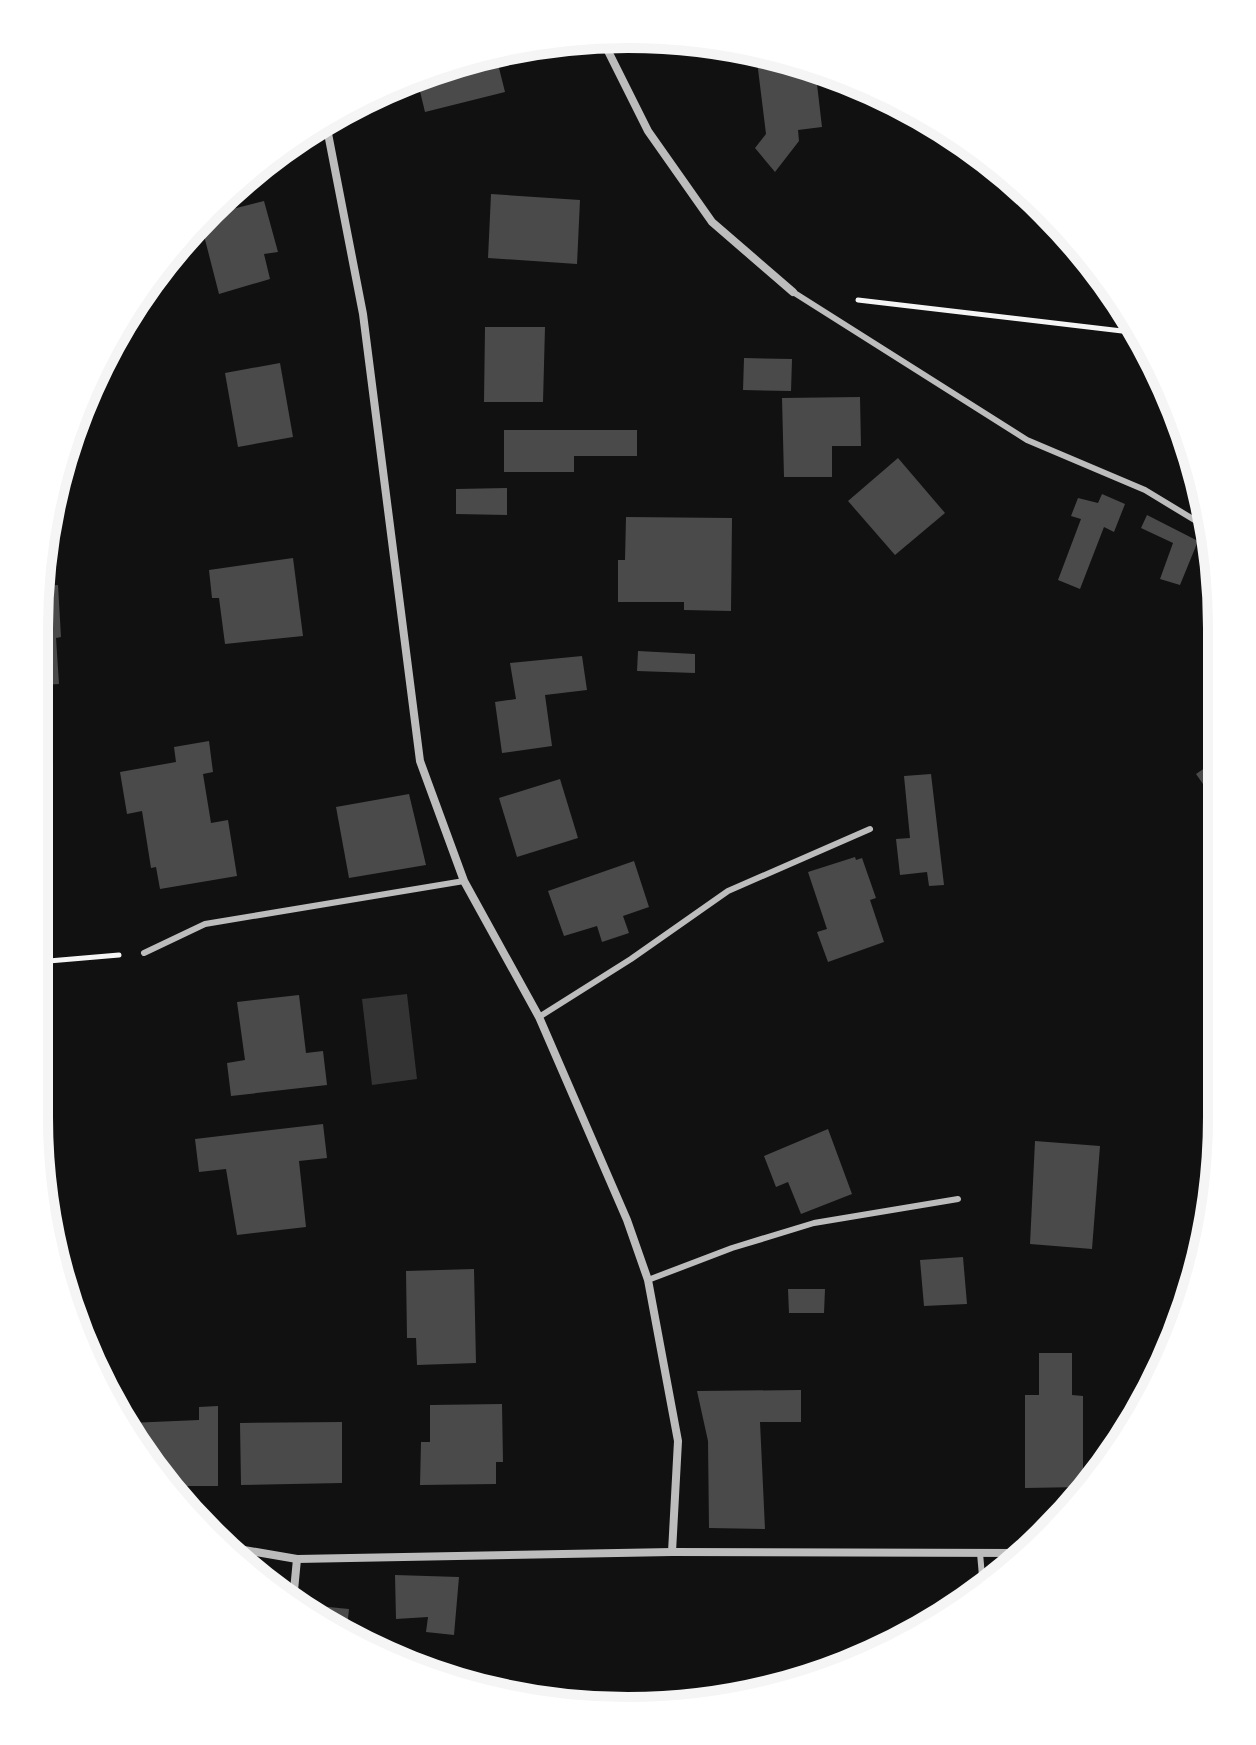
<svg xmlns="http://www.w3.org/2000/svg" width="1256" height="1745" viewBox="0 0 1256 1745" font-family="'Source Serif 4',serif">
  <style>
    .water { fill: #333 }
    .building { fill: #4a4a4a }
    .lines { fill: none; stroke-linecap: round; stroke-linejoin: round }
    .path { stroke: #f5f5f5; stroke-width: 5 }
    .service { stroke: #bcbcbc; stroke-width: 6 }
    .minor { stroke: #bcbcbc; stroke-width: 8 }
    .rim { fill: none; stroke: #f5f5f5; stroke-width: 10 }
  </style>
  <rect width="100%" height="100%" fill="#111"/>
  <!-- water -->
  <path class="water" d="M407,994L417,1079L372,1085L362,999Z"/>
  <!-- building -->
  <g class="building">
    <path d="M495,52L505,92L425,112L416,75L438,65Z"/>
    <path d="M766,52L815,67L822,127L798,130L799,141L775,172L755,148L766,134L756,53Z"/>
    <path d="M491,194L580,200L577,264L488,258Z"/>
    <path d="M264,201L278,252L264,254L270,279L219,294L201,224L209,215Z"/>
    <path d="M485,327H545L543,402H484Z"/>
    <path d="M744,358L792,359L791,391L743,390Z"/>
    <path d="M280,363L293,437L238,447L225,373Z"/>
    <path d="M860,397L861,446H832V477H784L782,398Z"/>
    <path d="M504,430H637V456H574V472H504Z"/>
    <path d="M898,458L945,513L895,555L848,501Z"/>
    <path d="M507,488V515L456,514V489Z"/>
    <path d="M1102,494L1125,504L1114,532L1104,527L1080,589L1058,580L1081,519L1071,516L1078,498L1098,503Z"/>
    <path d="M1147,515L1198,541L1180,585L1160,579L1173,543L1141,528Z"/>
    <path d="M626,517L732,518L731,611L684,610V602H618V560H625Z"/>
    <path d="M293,558L303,636L225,644L219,598H212L209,570Z"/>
    <path d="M58,585L61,637L56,638L59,684L42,685L44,586Z"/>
    <path d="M638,651L695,654V673L637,671Z"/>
    <path d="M582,656L587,690L545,695L552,746L502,753L495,702L516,699L510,663Z"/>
    <path d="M209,741L213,772L203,774L211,823L228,820L237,876L160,889L156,867L151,868L142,811L127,814L120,772L176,762L174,747Z"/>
    <path d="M1218,759L1219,807L1196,774Z"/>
    <path d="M931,774L944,885L929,886L927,872L900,875L896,839L910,838L904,776Z"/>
    <path d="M560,779L578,838L517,857L499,798Z"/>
    <path d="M409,794L426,865L349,878L336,807Z"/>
    <path d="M855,857L856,860L862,858L876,898L870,900L884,942L828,962L817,932L827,929L808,872Z"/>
    <path d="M634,861L649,907L623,916L629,933L602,942L597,926L564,936L548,891Z"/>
    <path d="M299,995L306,1053L323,1051L327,1085L231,1096L227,1063L245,1060L237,1002Z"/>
    <path d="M323,1124L327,1158L299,1161L306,1227L237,1235L226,1169L199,1172L195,1139Z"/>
    <path d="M828,1129L852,1194L801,1214L788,1182L776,1187L764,1156Z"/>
    <path d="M1035,1141L1100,1146L1092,1249L1030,1244Z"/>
    <path d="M49,1154L58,1239H50L39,1155Z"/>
    <path d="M963,1257L967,1304L924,1306L920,1260Z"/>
    <path d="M474,1269L476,1363L417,1365L416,1338H407L406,1271Z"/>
    <path d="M788,1289H825L824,1313H789Z"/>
    <path d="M1039,1353H1072V1395L1083,1396V1487L1025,1488V1395H1039Z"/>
    <path d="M801,1390V1422H760L765,1529L709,1528L708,1441L697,1391Z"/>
    <path d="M502,1404L503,1462H496V1484L420,1485L421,1442H430V1405Z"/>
    <path d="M218,1406V1486H168L134,1447L129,1423L199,1420V1407Z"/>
    <path d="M342,1422V1483L241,1485L240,1423Z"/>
    <path d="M395,1575L459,1577L454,1635L426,1632L428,1617L396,1619Z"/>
    <path d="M308,1605L349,1609L346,1637L307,1611Z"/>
  </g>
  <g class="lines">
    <!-- path -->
    <g class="path">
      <path d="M858,300L1139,333"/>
      <path d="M37,962L119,955"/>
    </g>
    <!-- service -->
    <g class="service">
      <path d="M793,292L1027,440L1145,490L1211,530"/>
      <path d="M144,953L205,924L464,881"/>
      <path d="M539,1017L631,959L728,891L870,829"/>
      <path d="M648,1280L732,1248L814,1223L958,1199"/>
      <path d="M980,1553L983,1588"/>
    </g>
    <!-- minor -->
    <g class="minor">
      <path d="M601,37L648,131L712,222L793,292"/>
      <path d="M325,118L363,314L420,761L464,881L539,1017L627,1220L648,1280L678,1441L672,1552"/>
      <path d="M221,1546L297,1559L672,1552L1030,1553"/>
      <path d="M293,1601L297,1559"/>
    </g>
  </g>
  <!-- crop -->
  <path d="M0 0H1256V1745H0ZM628 48H628A580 580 0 0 1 1208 628V1117A580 580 0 0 1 628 1697H628A580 580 0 0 1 48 1117V628A580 580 0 0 1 628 48Z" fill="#fff" fill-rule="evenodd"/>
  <path class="rim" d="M628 48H628A580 580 0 0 1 1208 628V1117A580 580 0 0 1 628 1697H628A580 580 0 0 1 48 1117V628A580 580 0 0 1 628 48Z"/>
</svg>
